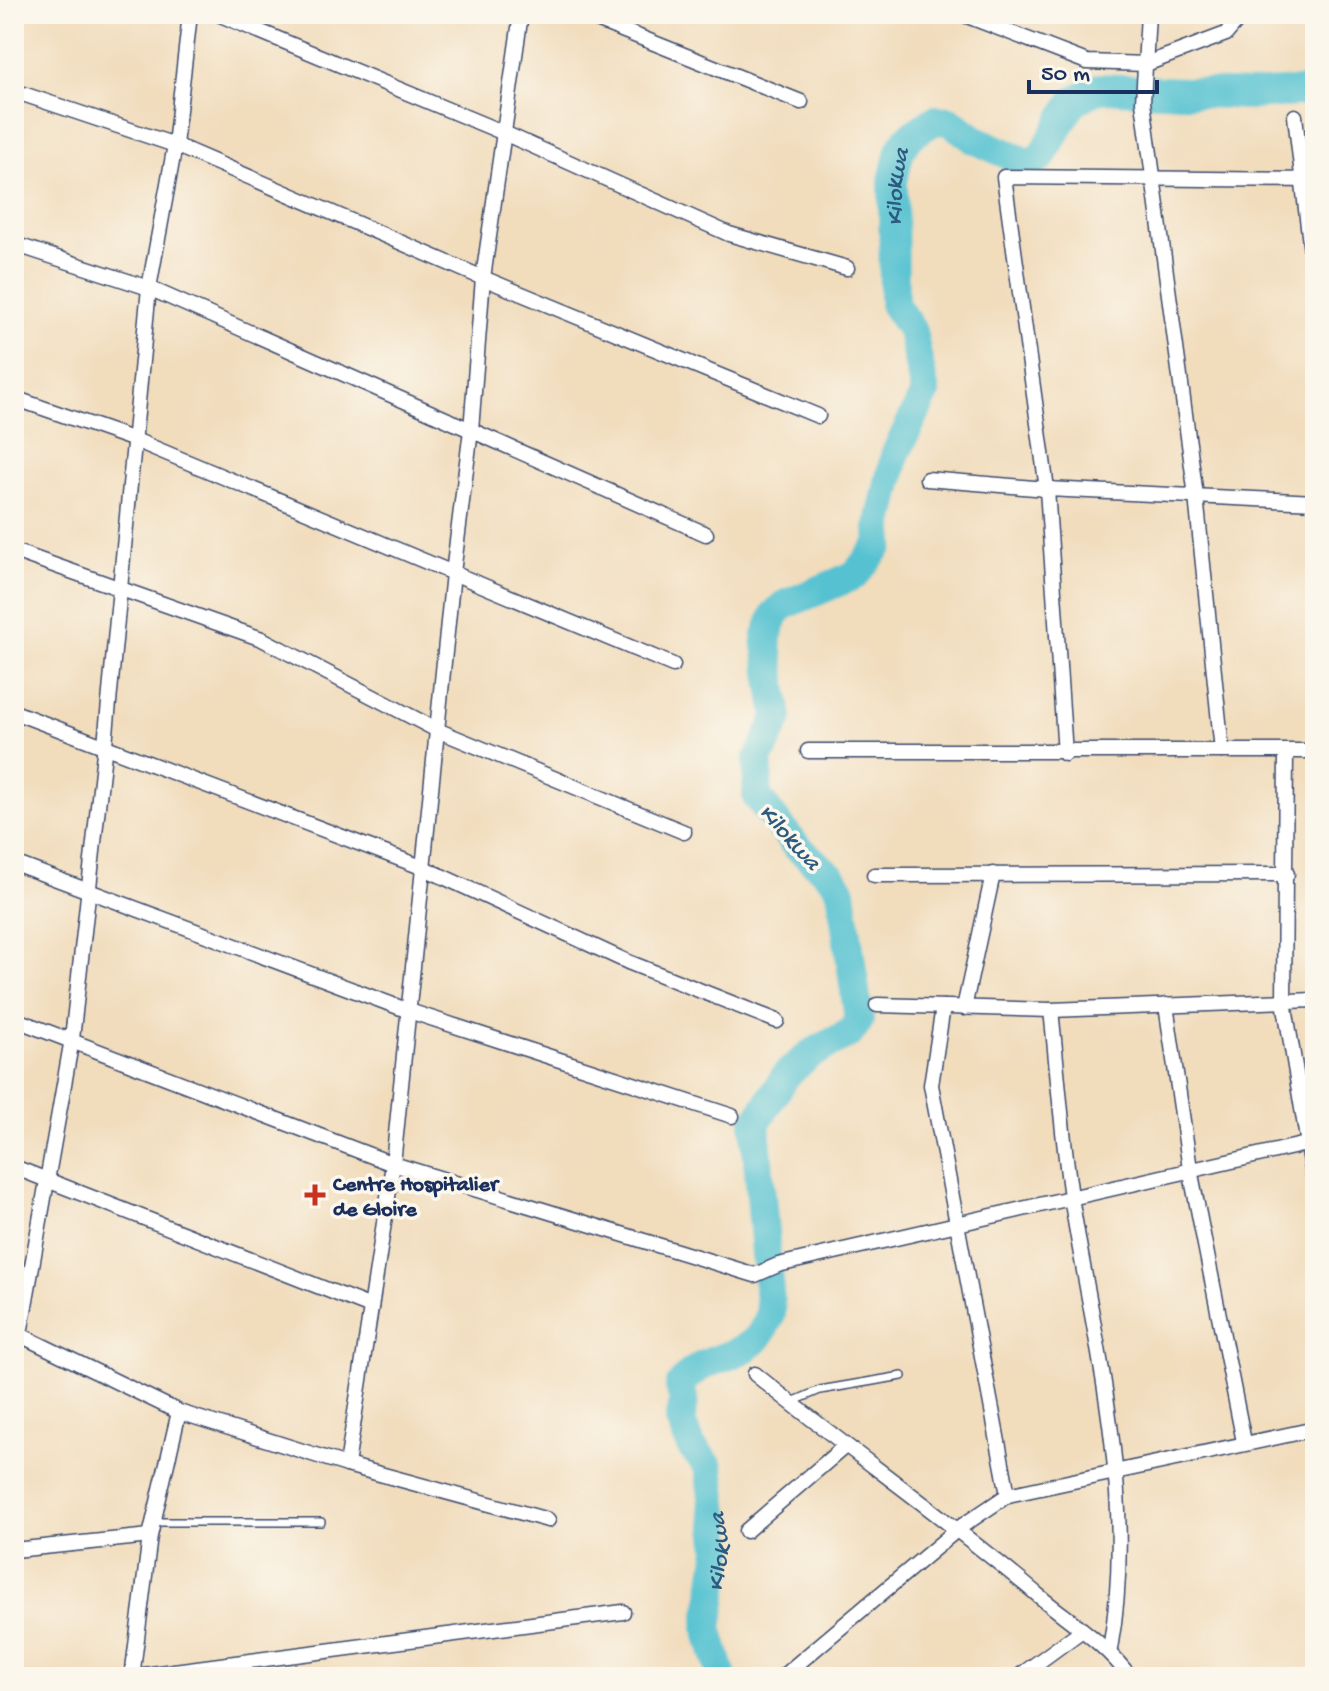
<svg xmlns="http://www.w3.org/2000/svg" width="1329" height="1691" viewBox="0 0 1329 1691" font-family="'Gochi Hand',sans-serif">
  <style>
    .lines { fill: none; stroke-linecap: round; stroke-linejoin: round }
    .river { stroke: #57c2d1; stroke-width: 30 }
    .service-casing { stroke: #3b496c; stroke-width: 10 }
    .minor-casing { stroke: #3b496c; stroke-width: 17 }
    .service { stroke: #fff; stroke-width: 7 }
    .minor { stroke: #fff; stroke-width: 14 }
    .poi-dot { fill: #c8321e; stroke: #fbf7ec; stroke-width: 3 }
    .labels { text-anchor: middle; stroke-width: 7; stroke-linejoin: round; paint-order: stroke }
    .poi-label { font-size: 22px; font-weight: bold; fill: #1b2f5e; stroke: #fbf7ec; text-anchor: start }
    .water-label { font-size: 24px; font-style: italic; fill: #2d5b80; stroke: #fbf7ec }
  </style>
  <rect width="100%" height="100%" fill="#fbf7ec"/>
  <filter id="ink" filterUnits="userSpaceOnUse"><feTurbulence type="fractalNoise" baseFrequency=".0125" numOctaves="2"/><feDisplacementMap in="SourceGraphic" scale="16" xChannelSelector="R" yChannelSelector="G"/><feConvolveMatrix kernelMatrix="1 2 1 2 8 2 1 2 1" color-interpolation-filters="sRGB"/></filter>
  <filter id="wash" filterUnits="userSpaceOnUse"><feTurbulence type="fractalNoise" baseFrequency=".006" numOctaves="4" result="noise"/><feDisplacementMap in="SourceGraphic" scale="32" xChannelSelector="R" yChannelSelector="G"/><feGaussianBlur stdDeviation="1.8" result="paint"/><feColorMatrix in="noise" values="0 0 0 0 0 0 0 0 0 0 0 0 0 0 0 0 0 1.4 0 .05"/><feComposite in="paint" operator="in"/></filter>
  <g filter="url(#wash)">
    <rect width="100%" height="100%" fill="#f1dcbc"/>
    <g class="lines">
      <!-- river -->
      <path class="river" id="s1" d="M722,1677L708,1628L720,1549L709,1467L691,1446L680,1420L684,1402L680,1386C698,1357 732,1361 755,1341C762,1335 767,1321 771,1314L755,1124L786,1075L809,1055L850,1033L859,1020L841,891L833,878L796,846L757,797L758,760L778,718L766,639L775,614L784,605L855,575L880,544L879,528L895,455L925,393L912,331L894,304L893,181L900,150L909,137L935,120L950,121L974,139L1029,164L1042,156L1073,102L1099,88L1248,95L1315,91"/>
    </g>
  </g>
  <g filter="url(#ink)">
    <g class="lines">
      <defs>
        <g id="service">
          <path d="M992,26L995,14"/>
          <path d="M792,1402L820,1390L902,1376"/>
          <path d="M154,1522H321"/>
        </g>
        <g id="minor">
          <path d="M218,14L504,133L729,234L847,268"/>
          <path d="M582,14L801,102"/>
          <path d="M962,14L1087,62L1146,64L1226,34L1243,14"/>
          <path d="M1148,14L1143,102L1196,496L1222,751"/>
          <path d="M14,91L175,145L483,278L818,416"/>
          <path d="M1295,116L1315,286"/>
          <path d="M14,244L149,288L706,534"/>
          <path d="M14,398L135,440L673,665"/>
          <path d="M927,479L1047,489L1315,502"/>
          <path d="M14,551L262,639L437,730L684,832"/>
          <path d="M14,712L424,868L628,962L777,1021"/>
          <path d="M808,751H1315"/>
          <path d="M1286,752L1284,1001L1315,1186"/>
          <path d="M1065,754L1047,489L1004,177L1315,180"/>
          <path d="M14,863L409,1011L732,1116"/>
          <path d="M874,875L1287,874"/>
          <path d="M877,1005L1051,1010L1315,1000"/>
          <path d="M1166,1005L1190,1169L1244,1442"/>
          <path d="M943,1007L931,1085L1008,1495"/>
          <path d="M964,1008L993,874"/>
          <path d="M1051,1010C1058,1074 1062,1139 1072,1203C1096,1350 1137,1500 1110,1649"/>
          <path d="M14,1019L393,1164L755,1275L778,1265L1315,1142"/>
          <path d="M14,1167L371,1307"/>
          <path d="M14,1332L179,1412L347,1465L548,1520"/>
          <path d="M20,1334L72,1039L105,744L149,288L175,145L190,14"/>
          <path d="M755,1374C848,1450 947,1518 1039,1596C1072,1623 1105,1643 1130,1677"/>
          <path d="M347,1465L393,1164L453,573L471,430L483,278L521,14"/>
          <path d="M746,1531L844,1447"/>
          <path d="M14,1550L150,1536"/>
          <path d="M128,1677L623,1612"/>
          <path d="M132,1677L150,1536L179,1412"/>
          <path d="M782,1677L959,1528L1008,1495L1315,1429"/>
          <path d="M1018,1677L1081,1631"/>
        </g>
      </defs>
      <!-- service casing -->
      <use href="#service" class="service-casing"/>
      <!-- minor casing -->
      <use href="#minor" class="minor-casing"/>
      <!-- service -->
      <use href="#service" class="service"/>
      <!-- minor -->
      <use href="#minor" class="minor"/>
    </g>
  </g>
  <!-- markers -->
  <path class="poi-dot" d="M311 1183h8v8h8v8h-8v8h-8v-8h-8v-8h8z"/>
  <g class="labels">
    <!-- poi labels -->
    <g class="poi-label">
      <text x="333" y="1190">Centre Hospitalier<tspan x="333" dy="25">de Gloire</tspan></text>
    </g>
    <!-- water labels -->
    <g class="water-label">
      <text dy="8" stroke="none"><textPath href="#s1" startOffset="1716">Kilokwa</textPath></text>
      <text transform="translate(791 836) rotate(48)" y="8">Kilokwa</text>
      <text dy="8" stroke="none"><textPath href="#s1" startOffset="128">Kilokwa</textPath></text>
    </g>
  </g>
  <!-- margin -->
  <rect width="1329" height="1691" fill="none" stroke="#fbf7ec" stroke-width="48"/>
  <!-- scale -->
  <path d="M1029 80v12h128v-12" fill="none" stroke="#1b2f5e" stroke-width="4"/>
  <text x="1041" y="80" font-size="24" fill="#1b2f5e" stroke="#fbf7ec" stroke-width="6" paint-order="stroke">50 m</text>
</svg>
